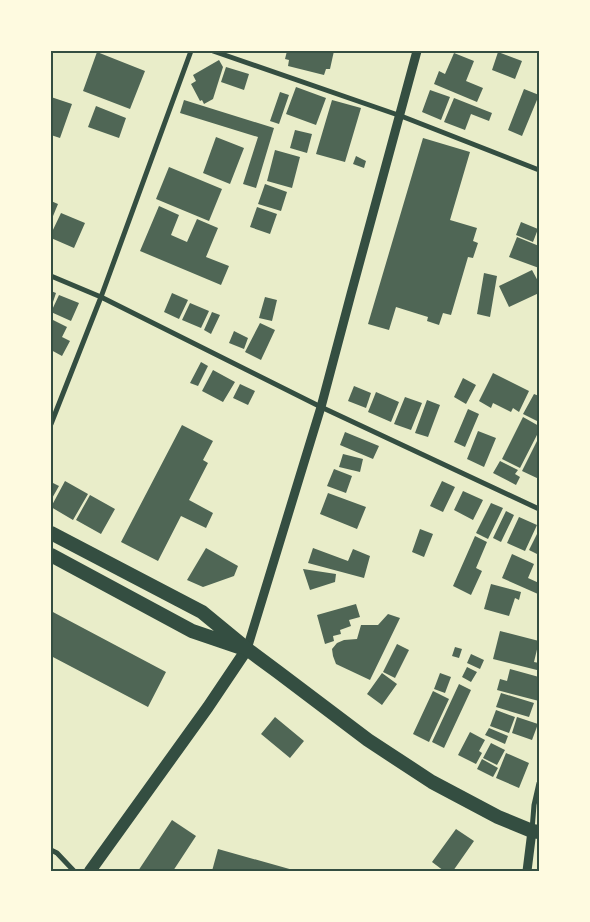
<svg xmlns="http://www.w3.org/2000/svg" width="590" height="922" viewBox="0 0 590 922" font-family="'PT Sans Narrow',sans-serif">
<rect width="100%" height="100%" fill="#e9edc9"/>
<path fill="#4f6655" d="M287,51H334L330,69H326L324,75L288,66L289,60L285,59Z
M97,52L145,71L130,109L83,91Z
M498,52L522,61L515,79L492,70Z
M454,53L474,61L466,81L483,88L477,102L434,84L439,71L445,74Z
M219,60L223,67L213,99L204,104L202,100L200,101L191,84L196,81L193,75Z
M226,67L249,74L244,90L221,82Z
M296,87L326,98L316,125L286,114Z
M524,89L539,95L522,136L508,130Z
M430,90L450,97L441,120L422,112Z
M280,92L289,95L279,124L270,121Z
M51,97L72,104L60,138L51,135Z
M454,98L492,113L489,121L471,114L465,130L444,122Z
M184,100L274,128L256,188L243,184L258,137L180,113Z
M332,100L361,108L345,162L316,154Z
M96,106L126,118L119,138L88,127Z
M295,130L312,134L307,153L290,148Z
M216,137L244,148L230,184L203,173Z
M423,138L470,152L450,220L477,228L473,241L478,243L473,258L468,257L451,315L443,313L439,325L427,321L428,317L396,307L389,330L368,324Z
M275,150L300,157L292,188L267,181Z
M356,156L366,161L364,168L353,164Z
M169,167L222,189L209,221L156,199Z
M265,184L287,192L281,211L258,204Z
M51,201L58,204L51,221Z
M159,206L179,215L171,235L187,242L197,219L218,228L206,257L229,266L221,285L140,251Z
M257,207L277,214L270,234L250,227Z
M61,213L85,223L74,248L51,238V234Z
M521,222L538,229L533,242L516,235Z
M517,237L539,246V268L509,257Z
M532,270L539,283V293L509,307L499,286Z
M484,273L497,276L490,317L477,314Z
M51,291L56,293L52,305H51Z
M172,293L188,300L179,319L164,312Z
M59,295L79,303L71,321L51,312Z
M265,297L277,300L272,321L259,318Z
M190,303L209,311L201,328L182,320Z
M212,312L220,315L211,334L204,330Z
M51,319L67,327L62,337L70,341L62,356L51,350Z
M260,323L275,330L261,360L245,352Z
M234,331L248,338L244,349L229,343Z
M201,362L208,366L198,386L190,383Z
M213,370L235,382L223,402L202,391Z
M493,373L529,391L519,412L513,408L511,412L493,403L491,408L479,401Z
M463,378L476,385L466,404L454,397Z
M240,384L255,391L248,405L233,398Z
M354,386L371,393L366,408L348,401Z
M376,392L399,402L391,422L368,412Z
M534,394L539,396V422L523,414Z
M405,397L422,403L411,430L394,424Z
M427,400L440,405L428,437L415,433Z
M468,409L479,414L465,447L454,442Z
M523,417L539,426V431L520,468L502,459Z
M182,425L213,441L203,460L208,463L189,500L213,513L206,528L181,516L158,561L121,542Z
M478,431L496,438L484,467L467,459Z
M345,432L379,446L373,459L340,445Z
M539,437V479L522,471Z
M343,454L363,459L360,472L339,467Z
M500,461L518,470L515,474L520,477L516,485L493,473Z
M334,469L352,476L346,493L327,486Z
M65,481L88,494L73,520L51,507Z
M442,481L455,487L443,512L430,506Z
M51,482L59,486L51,500Z
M463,491L483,500L473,520L454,510Z
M328,493L366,507L357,529L320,514Z
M90,495L115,509L101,534L76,520Z
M491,503L503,508L488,539L476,533Z
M506,511L514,515L501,542L493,538Z
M519,517L537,525L525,551L507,543Z
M420,529L433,534L424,557L412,552Z
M539,530V555L529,550Z
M475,536L487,542L476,568L482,571L471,595L453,586Z
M206,548L238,566L234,576L203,587L187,580Z
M313,548L348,561L353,549L370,556L364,578L308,563Z
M512,554L534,564L528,578L539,583L538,594L502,578Z
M303,569L336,574L335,582L310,590Z
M491,584L521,592L519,600L515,598L509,616L484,609Z
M356,604L360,617L349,620L351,626L340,630L341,634L333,636L334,641L325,644L317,615Z
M51,611L166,672L148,707L51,656Z
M388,614L400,618L370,680L336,664L333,656L332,649L337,643L344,640L357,639L361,625H378Z
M500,631L539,641L534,662L539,663L537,670L493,659Z
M397,644L409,650L395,678L383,672Z
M455,647L462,649L459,658L452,656Z
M471,654L484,660L480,669L467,663Z
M467,667L477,672L471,682L462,677Z
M510,669L539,677V701L497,690L500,679L507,681Z
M382,673L397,684L382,705L367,694Z
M440,673L451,677L445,693L434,689Z
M459,684L471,690L444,748L432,742Z
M433,691L449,699L429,742L413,734Z
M501,693L534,703L529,717L496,707Z
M496,710L515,717L509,733L490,726Z
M275,717L304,741L290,758L261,734Z
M517,717L538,724L532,740L512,733Z
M489,728L508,736L505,744L485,735Z
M470,732L485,740L479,751L482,753L476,764L458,755Z
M491,743L505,750L497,765L483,758Z
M506,753L529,763L519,788L496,778Z
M482,759L498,768L493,777L477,769Z
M172,820L196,836L173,871H138Z
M456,829L474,841L453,871H444L432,862Z
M218,849L293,870V871H212Z"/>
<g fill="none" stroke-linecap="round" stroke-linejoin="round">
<path stroke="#344e41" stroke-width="5" d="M213,51L401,116L539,170
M51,276L101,297L321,407L539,509
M51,424L101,297L191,51
M532,830L534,805L539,783
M51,850L57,853L74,871"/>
<path stroke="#344e41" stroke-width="9" d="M247,649L321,407L351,294L417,51
M527,871L532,831"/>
<path stroke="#344e41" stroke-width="12" d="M90,871L208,707L247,649"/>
<path stroke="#344e41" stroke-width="14" d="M51,533L202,612L247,649L278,672L368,740L432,782L498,817L532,831L539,832
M51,555L192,631L239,647"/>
</g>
<rect width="590" height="922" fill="none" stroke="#fefae0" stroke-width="105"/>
<rect x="52" y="52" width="486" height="818" fill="none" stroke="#344e41" stroke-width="2"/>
</svg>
